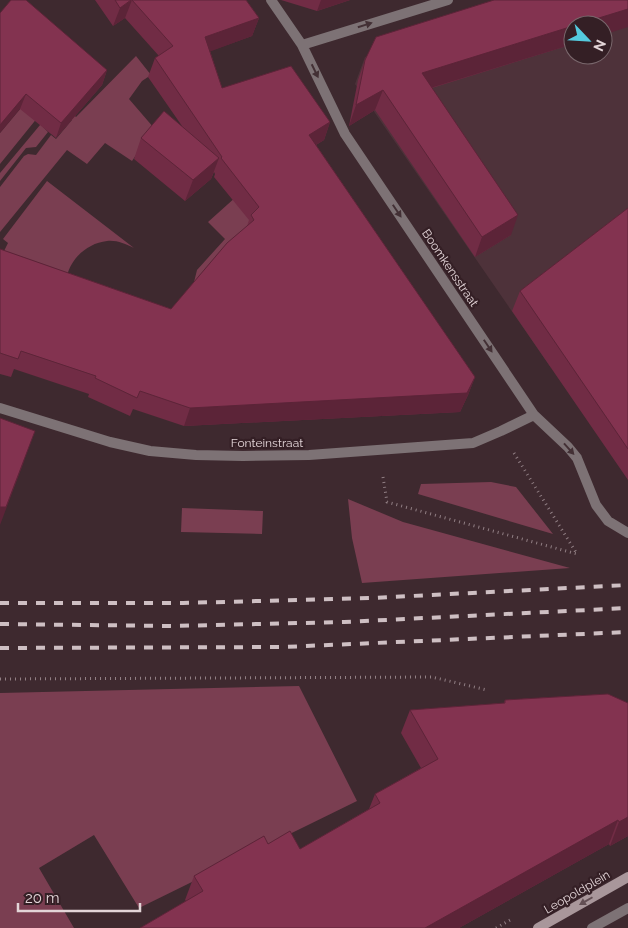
<svg xmlns="http://www.w3.org/2000/svg" width="628" height="928" viewBox="0 0 628 928" font-family="Raleway,sans-serif">
<rect width="100%" height="100%" fill="#3e292f"/>
<path fill="#4e323a" fill-rule="evenodd" d="M548,0H628V309L551,368L355,84L365,57ZM573,25H603V55H573Z"/>
<path fill="#7a3e51" d="M136,56L151,75L142,81L129,99L154,128L132,161L105,143L87,164L67,150L0,232V187L24,156L28,154L36,155L51,135L56,139L72,120L43,127L48,132L36,147L26,148L0,181V173L60,101L76,117Z
M41,84L55,96L0,164V133Z
M47,181L134,248C125,244 117,240 107,241C88,243 71,258 67,276L3,253L8,243L3,239Z
M237,196L253,225L194,282L197,270L225,239L208,222Z
M491,482L516,487L553,534L418,494L421,484Z
M348,499L403,522L570,568L362,583L352,538Z
M182,508L263,511L262,534L181,532Z
M299,686L357,801L139,908L94,835L39,868L74,928H0V693Z"/>
<g fill="none" stroke-linecap="round" stroke-linejoin="round">
<path stroke="#917f84" stroke-width="3" stroke-dasharray="1 4" stroke-linecap="butt" d="M514,453L577,554
M383,477L387,502L577,554
M0,679L432,677L487,690
M496,928L512,919"/>
<path stroke="#7d7275" stroke-width="10" d="M592,928L628,908"/>
<path stroke="#7d7275" stroke-width="10" d="M271,0L302,45L345,134L534,415L568,447L577,458L596,505L608,521L628,533
M302,45L448,0
M0,408L110,442L150,451L196,455L243,456L309,455L473,443L501,431L534,415"/>
<path stroke="#a9979b" stroke-width="10" d="M538,928L628,877"/>
<path stroke="#cebfc3" stroke-width="4" stroke-dasharray="9 9" stroke-linecap="butt" d="M0,603H183L372,598L628,585
M0,624L172,626L344,622L628,608
M0,648L283,647L628,632"/>
</g>
<path fill="#712c45" d="M95,0H246L259,18L252,36L210,51L222,88L330,122L324,140L316,145L475,377L468,395L460,412L184,426L133,409L130,416L88,397L89,394L14,369L11,377L0,374V249L171,309L247,226L249,220L214,177L215,174L214,172L211,179L185,201L134,159L141,138L182,126L148,77L155,58L159,56L125,18L113,26Z
M281,0H350L317,11Z
M0,13L107,70L102,85L56,138L20,109Z
M573,25V44L432,88L511,235L475,257L375,110L349,126L358,80L365,60Z
M628,208V480L512,311L520,291Z
M608,694L628,836L610,846L609,844L459,928H140L186,901L185,900L194,876L268,844L300,849L369,809L375,794L421,768L401,733L410,710L504,703L505,700Z"/>
<path fill="#5c2438" d="M132,0L125,18L113,26L120,8Z
M321,0H350L317,11Z
M628,9V27L603,35V25H576Z
M259,18L252,36L198,56L205,37Z
M573,26V44L414,93L422,73Z
M107,70L102,85L56,138L61,123Z
M383,90L375,110L349,126L356,105Z
M26,94L20,109L0,133V125Z
M330,122L324,140L302,153L309,135Z
M219,158L211,179L185,201L193,180Z
M518,215L511,235L475,257L482,237Z
M475,377L468,395L460,412L184,426L190,408Z
M25,459L0,525V507Z
M628,817V836L610,846L619,822Z
M618,820L609,844L459,928H425Z"/>
<path fill="#833350" stroke="#5c2438" d="M11,0H26L107,70L61,123L26,94L0,125V13Z
M115,0H131L120,8Z
M132,0H246L259,18L205,37L222,88L291,66L330,122L309,135L475,377L467,393L190,408L140,391L137,398L95,378L96,376L21,351L18,359L0,353V249L171,309L227,243L254,220L251,215L259,207L221,158L222,157L155,58L173,46Z
M494,0H628V9L576,25H573V26L422,73L518,215L482,237L383,90L356,105L365,60L376,37Z
M164,111L219,158L193,180L141,138Z
M628,208V449L520,291Z
M0,418L35,431L6,507H0Z
M608,694L628,703V817L619,822L618,820L425,928H140L203,891L194,876L264,836L268,844L290,831L300,849L380,803L375,794L438,759L410,710L505,703V700Z"/>
<defs><path id="oneway-solid" d="M-6-.8H1V-3.2L6.5 0L1 3.2V.8H-6Z" transform="scale(1.25)"/></defs>
<g fill="#433035">
<use href="#oneway-solid" transform="translate(365 25) rotate(-17)"/>
<use href="#oneway-solid" transform="translate(315 71) rotate(64)"/>
<use href="#oneway-solid" transform="translate(397 211) rotate(56)"/>
<use href="#oneway-solid" transform="translate(488 346) rotate(56)"/>
<use href="#oneway-solid" transform="translate(569 449) rotate(48)"/>
</g>
<use fill="#634f54" href="#oneway-solid" transform="translate(586 901) rotate(150)"/>
<g text-anchor="middle" stroke-width="4.5" stroke-linejoin="round" paint-order="stroke">
<g font-size="12" fill="#e3d5d8" stroke="#341f25">
<text transform="translate(450 268) rotate(56)" y="4">Boomkensstraat</text>
<text x="267" y="447">Fonteinstraat</text>
<text transform="translate(577 892) rotate(-30)" y="4">Leopoldplein</text>
</g>
</g>
<g transform="translate(588 40) rotate(115)"><circle r="24" fill="#341f25" stroke="#7a686d"/>
<path d="M0-4L9 19L0 12L-9 19Z" fill="#54cade"/>
<text y="-8" font-size="14" font-weight="bold" text-anchor="middle" fill="#e3d5d8">N</text>
</g>
<path d="M18 903v8h122v-8" fill="none" stroke="#e3d5d8" stroke-width="2.5"/>
<text x="25" y="903" font-size="15" fill="#e3d5d8" stroke="#341f25" stroke-width="4" paint-order="stroke">20 m</text>
</svg>
